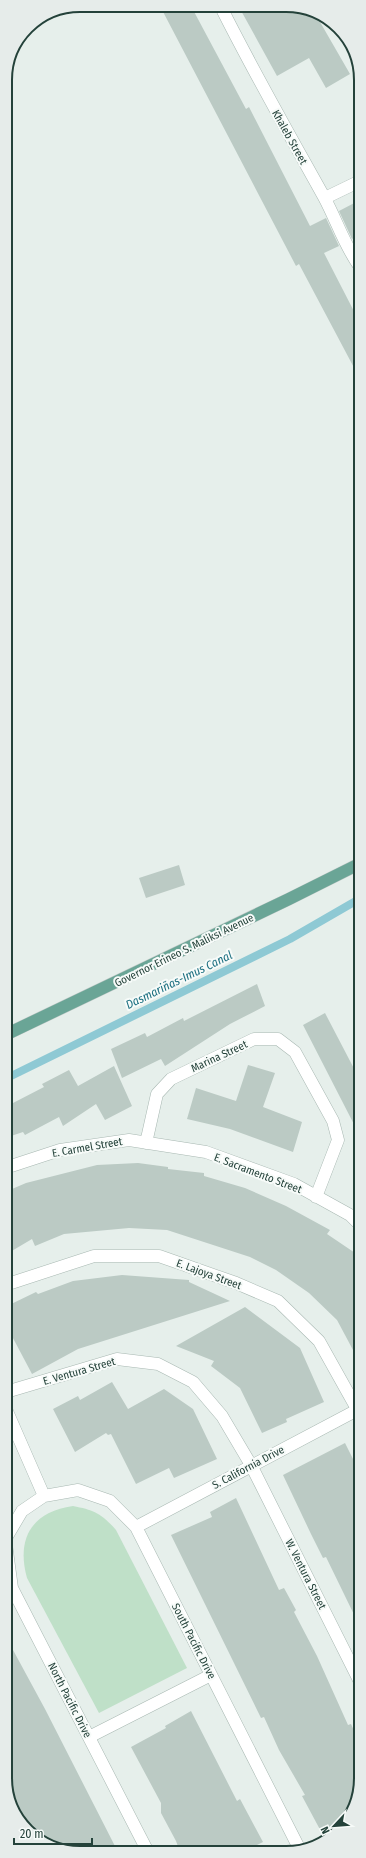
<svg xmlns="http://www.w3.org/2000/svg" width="366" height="1858" viewBox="0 0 366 1858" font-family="'Fira Sans Condensed',sans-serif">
<rect width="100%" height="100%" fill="#e6efeb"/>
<path fill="#bfe0c8" d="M73,1506C94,1510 102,1514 116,1530L187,1668L99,1713L27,1578C16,1538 32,1512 73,1506Z"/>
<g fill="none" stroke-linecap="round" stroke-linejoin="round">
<path stroke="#8ec9d4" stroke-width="8" d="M5,1079L290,939L361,898"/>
</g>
<path fill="#bbcac4" d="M160,6H191L246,109L249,107L310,226L326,218L339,246L324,253L360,323V379L299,264L296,266Z
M239,7L305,8L316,15L350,74L326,88L309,58L277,76Z
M360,200V234L352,239L339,211Z
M179,865L185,885L146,898L139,878Z
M257,984L265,1006L230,1024L165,1066L161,1059L122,1078L111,1049L145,1033L147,1037L183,1018L184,1021Z
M325,1013L361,1082V1138L303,1025Z
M248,1065L275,1073L263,1107L302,1122L293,1152L230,1129L187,1119L196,1088L236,1101Z
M114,1066L132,1106L105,1120L96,1104L63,1126L59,1117L25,1135L23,1132L5,1138V1103H13L44,1087L42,1084L69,1070L78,1086Z
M138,1163L168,1167V1169L204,1173V1176L245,1188L286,1206L330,1230L327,1234L361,1257V1365L337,1320L309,1293L276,1270L250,1257L167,1230L129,1228L64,1234L35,1246L32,1239L5,1255V1192L26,1183L97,1165Z
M122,1275L189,1280V1282L230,1301L78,1349L32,1374L5,1323V1307L36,1292L38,1294L73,1281Z
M245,1307L300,1348L324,1402L286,1419L287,1422L262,1433L240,1388L211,1366L214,1361L176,1346Z
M112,1382L128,1409L164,1389L193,1409L217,1459L174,1478L169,1468L136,1484L111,1434L108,1435L106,1433L75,1452L53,1409L78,1396L80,1400Z
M345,1443L361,1475V1539L354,1543L361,1556V1629L326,1557L323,1558L311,1534L283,1475Z
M236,1498L279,1590L284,1588L296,1610L294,1612L317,1656L348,1725L351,1724L361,1746V1782L342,1827L324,1837L302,1796L305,1795L279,1750L264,1717L261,1718L171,1535L212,1517L210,1512Z
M6,1637L45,1709L118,1852H65L29,1831L10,1793L6,1781Z
M191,1711L237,1801L240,1799L263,1842L255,1846L258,1852H180L176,1841L161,1813V1803L131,1747L166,1728L165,1726Z"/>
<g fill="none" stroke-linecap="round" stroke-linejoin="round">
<defs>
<path id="minor" d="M221,7C253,71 289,134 324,197C337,221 344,245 360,267
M325,198L360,181
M146,1143L157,1094L171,1079L254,1039H278L295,1052L333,1121L338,1140L316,1197
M5,1168L60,1150L129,1140L206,1152L294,1184L350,1215L361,1226
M5,1285L94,1256H159L236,1283L278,1301L319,1341L361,1416
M6,1392L117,1359L158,1364L193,1382L222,1416L251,1465L361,1684
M6,1409L44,1496
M136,1527L361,1408
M6,1538L22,1511L44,1496L78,1490L110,1501L136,1527L300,1850
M6,1544L12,1588L148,1852
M89,1737L211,1675"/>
<path id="major" d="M5,1035L289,899L361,863"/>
</defs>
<use href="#minor" stroke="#a8b8b2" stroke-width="13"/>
<use href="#major" stroke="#c2cac8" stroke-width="13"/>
<use href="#minor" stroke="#fff" stroke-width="12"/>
<use href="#major" stroke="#6aa596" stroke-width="12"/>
</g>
<g text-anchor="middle" stroke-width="4" stroke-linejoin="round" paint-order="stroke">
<g font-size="11" fill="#24423a" stroke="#f7fbf9">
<text transform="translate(290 137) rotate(61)" y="4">Khaleb Street</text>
<text transform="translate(184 950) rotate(-26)" y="4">Governor Erineo S. Maliksi Avenue</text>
<text transform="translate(219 1056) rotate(-25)" y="4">Marina Street</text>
<text transform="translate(87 1147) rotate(-10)" y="4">E. Carmel Street</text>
<text transform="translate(258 1173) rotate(21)" y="4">E. Sacramento Street</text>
<text transform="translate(209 1274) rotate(20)" y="4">E. Lajoya Street</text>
<text transform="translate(79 1371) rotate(-16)" y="4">E. Ventura Street</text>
<text transform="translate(248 1467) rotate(-28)" y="4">S. California Drive</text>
<text transform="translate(306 1574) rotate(63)" y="4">W. Ventura Street</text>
<text transform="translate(194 1641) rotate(63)" y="4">South Pacific Drive</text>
<text transform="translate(70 1700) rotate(63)" y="4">North Pacific Drive</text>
</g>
<g font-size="12" font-style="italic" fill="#1c6f80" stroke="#f7fbf9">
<text transform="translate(179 980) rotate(-26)" y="4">Dasmariñas-Imus Canal</text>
</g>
</g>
<path d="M0 0H366V1858H0ZM80 12H286A68 68 0 0 1 354 80V1778A68 68 0 0 1 286 1846H80A68 68 0 0 1 12 1778V80A68 68 0 0 1 80 12Z" fill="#e6ecea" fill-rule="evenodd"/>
<path fill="none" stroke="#24423a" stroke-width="2" d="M80 12H286A68 68 0 0 1 354 80V1778A68 68 0 0 1 286 1846H80A68 68 0 0 1 12 1778V80A68 68 0 0 1 80 12Z"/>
<g transform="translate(334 1826) rotate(244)" stroke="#f7fbf9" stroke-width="3" paint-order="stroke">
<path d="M0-3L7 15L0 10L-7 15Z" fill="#24423a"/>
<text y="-6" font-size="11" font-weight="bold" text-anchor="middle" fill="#24423a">N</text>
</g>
<path d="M14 1838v6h78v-6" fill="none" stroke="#24423a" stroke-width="2"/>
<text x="20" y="1838" font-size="12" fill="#24423a" stroke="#f7fbf9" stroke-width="3" paint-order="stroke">20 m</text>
</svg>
